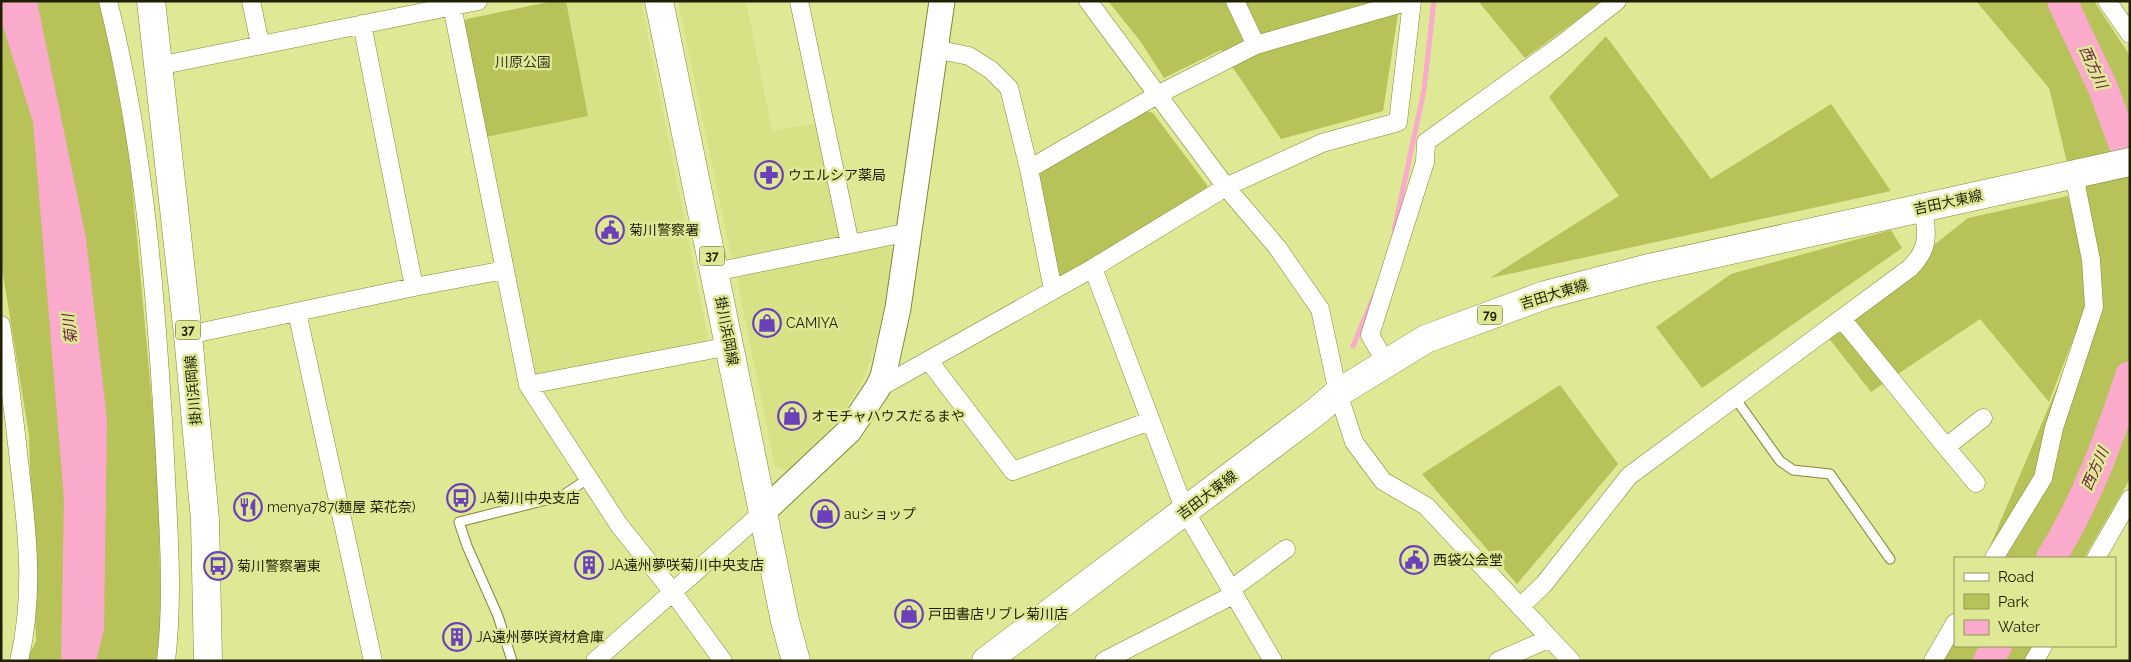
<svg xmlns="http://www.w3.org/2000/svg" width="2131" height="662" viewBox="0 0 2131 662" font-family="Raleway,'Noto Sans JP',sans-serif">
<rect width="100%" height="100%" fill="#dee895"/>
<path fill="#d7e286" d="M566,1H641L708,338L703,344L538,377L533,371L486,137L588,116Z
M678,1H746L772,131L818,123L842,234L836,241L738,261L731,256Z
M885,244L893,250L884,310L874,349L861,384L842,414L819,443L789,471L775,467L737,280L742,272Z"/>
<path fill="#b7c259" d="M1,1H101L129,151L158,468L161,624L156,661H26L36,641L29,435L1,262Z
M553,1H566L588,116L486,137L461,25L467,19Z
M1108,1H1400L1383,111L1281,139L1221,50L1164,78L1141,42Z
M1478,1H1603L1525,58Z
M1976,1H2094L2130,56V479L2084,558H1985L2098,290L2049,88Z
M1606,36L1711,179L1831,104L1891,191L1490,278L1619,196L1549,97Z
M1146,111L1153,113L1207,185V194L1062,277L1055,274L1036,179L1039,172Z
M2068,196L2092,290L2049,402L1980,319L1871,392L1824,332L1968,218Z
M1891,230L1902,248L1702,388L1656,327L1731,274Z
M1560,385L1618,464L1517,584L1422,474Z
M1955,631V646H2033L2024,661H1938Z"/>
<path fill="#faaaca" d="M1,1H37L86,238L107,419L104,630L96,661H61L64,499L33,122L1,20Z"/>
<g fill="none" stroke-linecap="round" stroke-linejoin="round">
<path stroke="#faaaca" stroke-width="5" d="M1394,231L1424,90L1434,1
M1353,346L1375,294"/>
<path stroke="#faaaca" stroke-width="30" d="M2062,1L2103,88L2130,162
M2051,558C2086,502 2109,439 2130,376
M1988,661L1997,646"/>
<defs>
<path id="lane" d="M1735,398L1780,461L1793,470L1830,474L1890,559
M512,661L498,616L467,546L459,522L562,496L589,478"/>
<path id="street" d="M108,1C145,147 157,307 165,457C168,525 174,594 166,661
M251,1L260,44
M451,1L528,385L619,525L672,591L723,661
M799,1L850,244
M1088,1L1226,187L1277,247L1320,309L1338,393L1354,442L1383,481L1426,506L1571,661
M1235,1L1256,45
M2107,1L2130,34
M362,24L414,287
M935,49L969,56L991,70L1009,88L1029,169L1053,290
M158,66L478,1
M1029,169L1157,95L1256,45L1409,1
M1093,268L1185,511L1273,661
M715,272L909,232
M297,312L373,661
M1842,319L1946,447L1983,418
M1,325C8,370 14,415 19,461C27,529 35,593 19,661
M188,335L414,287L505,270
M929,361L1013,471L1150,421
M1386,363L1370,335L1425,162L1426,142L1561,45L1617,1
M528,385L730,346
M877,389L1093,268L1226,187L1322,143L1398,122L1412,1
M1946,447L1976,483
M1994,558L2043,478L2054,428L2094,307L2091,260L2074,175
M2096,558L2130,499
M1230,590L1286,549
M1520,607L1544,584L1629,476L1910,268C1931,246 1926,235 1924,207
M595,661L764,511
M1104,661L1233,595
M1498,661L1548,639
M1933,661L1955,623
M2034,661L2043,646"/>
<path id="secondary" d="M764,511L849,431L877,389L883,377L898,308L942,1"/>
<path id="primary" d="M151,1L188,335L205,520L208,661
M659,1L785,621L796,661
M986,661L1317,411L1338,393L1426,339L1545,295L1645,269L2130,162"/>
</defs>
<use href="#lane" stroke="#818937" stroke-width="11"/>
<use href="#street" stroke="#818937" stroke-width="19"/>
<use href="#secondary" stroke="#818937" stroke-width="27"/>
<use href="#primary" stroke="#818937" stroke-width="29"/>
<use href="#lane" stroke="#fff" stroke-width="9"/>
<use href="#street" stroke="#fff" stroke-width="18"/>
<use href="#secondary" stroke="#fff" stroke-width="25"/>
<use href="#primary" stroke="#fff" stroke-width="28"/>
</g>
<defs>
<symbol id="pharmacy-ring" viewBox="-11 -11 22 22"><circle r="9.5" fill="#dee895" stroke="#6a41b9" stroke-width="1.5"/><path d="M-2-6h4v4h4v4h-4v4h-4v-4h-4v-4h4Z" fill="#6a41b9"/></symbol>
<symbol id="civic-ring" viewBox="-11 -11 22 22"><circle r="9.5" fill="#dee895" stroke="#6a41b9" stroke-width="1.5"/><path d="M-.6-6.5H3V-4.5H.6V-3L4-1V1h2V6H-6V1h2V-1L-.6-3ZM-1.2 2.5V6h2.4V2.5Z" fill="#6a41b9"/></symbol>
<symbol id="shop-ring" viewBox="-11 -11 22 22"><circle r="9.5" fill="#dee895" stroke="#6a41b9" stroke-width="1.5"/><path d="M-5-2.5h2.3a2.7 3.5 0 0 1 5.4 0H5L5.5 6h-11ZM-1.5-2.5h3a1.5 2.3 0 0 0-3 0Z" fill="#6a41b9"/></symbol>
<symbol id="bus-ring" viewBox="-11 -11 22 22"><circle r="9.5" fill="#dee895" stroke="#6a41b9" stroke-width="1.5"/><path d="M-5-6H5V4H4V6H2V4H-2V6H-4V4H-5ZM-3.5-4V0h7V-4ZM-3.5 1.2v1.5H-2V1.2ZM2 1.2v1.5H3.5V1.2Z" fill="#6a41b9"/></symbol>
<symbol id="restaurant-ring" viewBox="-11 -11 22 22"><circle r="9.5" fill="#dee895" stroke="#6a41b9" stroke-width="1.5"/><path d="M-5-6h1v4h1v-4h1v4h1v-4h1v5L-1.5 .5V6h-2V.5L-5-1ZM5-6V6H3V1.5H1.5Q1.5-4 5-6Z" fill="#6a41b9"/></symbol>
<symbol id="building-ring" viewBox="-11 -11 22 22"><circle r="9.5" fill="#dee895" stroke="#6a41b9" stroke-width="1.5"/><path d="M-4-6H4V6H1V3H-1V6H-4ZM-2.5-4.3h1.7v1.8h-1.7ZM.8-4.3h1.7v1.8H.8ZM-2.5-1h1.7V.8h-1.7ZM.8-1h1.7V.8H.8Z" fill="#6a41b9"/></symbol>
</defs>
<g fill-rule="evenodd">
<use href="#pharmacy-ring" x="753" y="159" width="32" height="32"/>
<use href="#civic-ring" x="594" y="214" width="32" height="32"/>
<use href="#shop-ring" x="751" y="307" width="32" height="32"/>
<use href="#shop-ring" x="776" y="400" width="32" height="32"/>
<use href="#bus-ring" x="445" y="482" width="32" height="32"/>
<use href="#restaurant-ring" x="232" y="491" width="32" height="32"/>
<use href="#shop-ring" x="809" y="498" width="32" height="32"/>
<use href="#civic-ring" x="1398" y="544" width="32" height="32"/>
<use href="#building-ring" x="573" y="549" width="32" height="32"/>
<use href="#bus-ring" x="202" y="550" width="32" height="32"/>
<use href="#shop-ring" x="893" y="598" width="32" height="32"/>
<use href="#building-ring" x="441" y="621" width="32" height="32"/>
</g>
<g text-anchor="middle" stroke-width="5" stroke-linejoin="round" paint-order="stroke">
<g fill="#dee895" stroke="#585c2d" stroke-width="1">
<rect x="699.5" y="246.5" width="25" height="19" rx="4"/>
<rect x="1477.5" y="305.5" width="25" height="19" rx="4"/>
<rect x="175.5" y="320.5" width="25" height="19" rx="4"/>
</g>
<g font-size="12" font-weight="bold" fill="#1e2000">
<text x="712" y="260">37</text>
<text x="1490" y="319">79</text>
<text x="188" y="334">37</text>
</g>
<g font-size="14" fill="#363920" stroke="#dee895">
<text x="523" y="67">川原公園</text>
</g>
<g font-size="14" fill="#1e2000" stroke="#dee895" text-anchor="start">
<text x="788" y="180">ウエルシア薬局</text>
<text x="629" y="235">菊川警察署</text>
<text x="786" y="328">CAMIYA</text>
<text x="811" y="421">オモチャハウスだるまや</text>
<text x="480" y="503">JA菊川中央支店</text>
<text x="267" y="512">menya787(麺屋 菜花奈)</text>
<text x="844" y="519">auショップ</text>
<text x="1433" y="565">西袋公会堂</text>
<text x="608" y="570">JA遠州夢咲菊川中央支店</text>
<text x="237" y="571">菊川警察署東</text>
<text x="928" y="619">戸田書店リブレ菊川店</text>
<text x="476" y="642">JA遠州夢咲資材倉庫</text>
</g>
<g font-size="14" fill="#1e2000" stroke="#dee895">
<text transform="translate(1948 202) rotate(-12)" y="5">吉田大東線</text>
<text transform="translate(1554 294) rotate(-17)" y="5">吉田大東線</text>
<text transform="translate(727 331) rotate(79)" y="5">掛川浜岡線</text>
<text transform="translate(193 390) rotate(-95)" y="5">掛川浜岡線</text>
<text transform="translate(1207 495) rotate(-37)" y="5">吉田大東線</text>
</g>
<g font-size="15" font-style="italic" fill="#6d1d44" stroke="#dee895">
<text transform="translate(2093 67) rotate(65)" y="5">西方川</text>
<text transform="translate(70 329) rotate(-97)" y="5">菊川</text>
<text transform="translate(2095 469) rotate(-66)" y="5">西方川</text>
</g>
</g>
<rect width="2131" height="662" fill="none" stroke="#1e2000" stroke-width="5"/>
<rect x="1954" y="557" width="162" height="90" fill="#dee895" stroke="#919859"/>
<rect x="1964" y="573" width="25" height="8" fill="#ffffff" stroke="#919859"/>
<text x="1998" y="582" font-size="15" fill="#1e2000">Road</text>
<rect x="1964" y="594" width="25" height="15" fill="#b7c259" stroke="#919859"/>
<text x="1998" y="607" font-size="15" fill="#1e2000">Park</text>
<rect x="1964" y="620" width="25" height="15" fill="#faaaca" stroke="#919859"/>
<text x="1998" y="632" font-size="15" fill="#1e2000">Water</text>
</svg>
